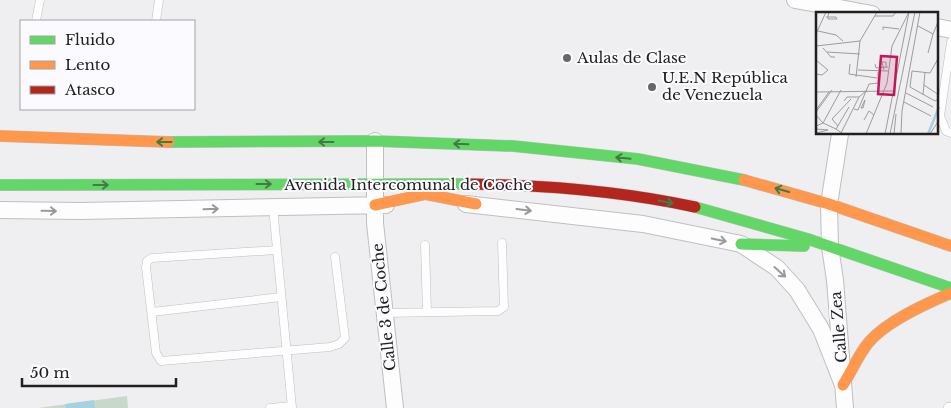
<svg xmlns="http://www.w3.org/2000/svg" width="951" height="408" viewBox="0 0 951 408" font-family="'Libre Baskerville',serif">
<rect width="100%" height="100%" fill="#efeff1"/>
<path fill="#c8d8cb" d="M127,396L128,408H38Z"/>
<path fill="#a8d1df" d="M94,400L95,408H66L65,404Z"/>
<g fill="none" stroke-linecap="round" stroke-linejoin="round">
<defs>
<path id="lane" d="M36,21L40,0
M156,21L159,0
M951,42L940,116L946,131L951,133
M273,207L292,408
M425,245L427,312
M277,250L152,258L147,261L146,267L156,353L161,361L330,347L339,344L345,338L335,257
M152,312L281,297
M385,313L498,311L504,307L502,243
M948,407H951
M270,408L292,406"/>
<path id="street" d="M795,0L872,14
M937,27L951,30
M840,134L829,204L830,247L835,280L845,408
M375,141V223L395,408
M466,204L643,224L741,244L777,268L797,290L821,329L843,385
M0,210L80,211L386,205"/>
<path id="fast" d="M169,142L375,141L513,146L638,159L744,180
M0,185L470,184
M695,207L808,239L951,288
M741,244L804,246"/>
<path id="slow" d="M0,136L169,142
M744,180L829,204L951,246
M420,193L476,204
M375,205L435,192
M843,385C852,371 858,355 869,342C887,321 925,304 951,293"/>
<path id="jam" d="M470,184C546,185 621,191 695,207"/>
</defs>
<use href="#lane" stroke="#bfbfc1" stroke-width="9"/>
<use href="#street" stroke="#bfbfc1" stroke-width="18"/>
<use href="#fast" stroke="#bfbfc1" stroke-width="12"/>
<use href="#slow" stroke="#bfbfc1" stroke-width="12"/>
<use href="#jam" stroke="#bfbfc1" stroke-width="12"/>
<use href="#lane" stroke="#fdfdfd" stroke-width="8"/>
<use href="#street" stroke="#fdfdfd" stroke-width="16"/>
<use href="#fast" stroke="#63d668" stroke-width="11"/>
<use href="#slow" stroke="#ff974d" stroke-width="11"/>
<use href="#jam" stroke="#b3261e" stroke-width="11"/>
</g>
<defs><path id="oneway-shaft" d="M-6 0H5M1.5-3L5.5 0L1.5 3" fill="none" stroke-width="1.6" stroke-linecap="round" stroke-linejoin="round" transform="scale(1.25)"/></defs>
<g stroke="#427b44">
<use href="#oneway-shaft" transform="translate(164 142) rotate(180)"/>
<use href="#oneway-shaft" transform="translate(326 142) rotate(180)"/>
<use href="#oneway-shaft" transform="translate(461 144) rotate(-178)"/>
<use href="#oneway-shaft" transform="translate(623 158) rotate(-174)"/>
<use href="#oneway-shaft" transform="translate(264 184)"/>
<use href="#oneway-shaft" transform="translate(101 185)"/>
<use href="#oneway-shaft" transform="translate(782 190) rotate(-164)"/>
<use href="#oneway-shaft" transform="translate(666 202) rotate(12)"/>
</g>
<g stroke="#9a9a9a">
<use href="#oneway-shaft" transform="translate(211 209) rotate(-2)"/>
<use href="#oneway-shaft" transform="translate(524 210) rotate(7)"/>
<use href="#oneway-shaft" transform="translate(49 211) rotate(1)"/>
<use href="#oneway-shaft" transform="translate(719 240) rotate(11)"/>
<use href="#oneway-shaft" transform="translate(780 272) rotate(42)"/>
</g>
<g fill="#68686a" stroke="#fbfbff" stroke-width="2">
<circle cx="567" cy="58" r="5"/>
<circle cx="652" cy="87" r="5"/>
</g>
<g text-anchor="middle" stroke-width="4" stroke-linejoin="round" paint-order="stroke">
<g font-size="15" fill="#202021" stroke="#fbfbff" text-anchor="start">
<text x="577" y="63">Aulas de Clase</text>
<text x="662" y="83">U.E.N República<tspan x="662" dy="17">de Venezuela</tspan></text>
</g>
<g font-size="15" fill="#202021" stroke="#fbfbff">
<text x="408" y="190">Avenida Intercomunal de Coche</text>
<text transform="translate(384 307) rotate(-96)" y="5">Calle 3 de Coche</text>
<text transform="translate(839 327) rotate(-95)" y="5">Calle Zea</text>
</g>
</g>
<g transform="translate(816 12)">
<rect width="122" height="122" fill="#efeff1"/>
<path fill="none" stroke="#a8d1df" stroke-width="2.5" d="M112,122L123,95"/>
<path fill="none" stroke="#9c9c9e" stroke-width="1" d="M59,4H77L80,0M10,5H20L21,7H12V4L13,0M102,14L117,22L122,10M67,18V15L83,17M2,19L20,23L27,29M0,22L10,0M0,34L44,29M7,36L15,45H19M11,40L44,42M112,41L117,22M123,45L114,61L96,59L94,75L119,89L123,87M0,48L12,58L6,63L0,62M34,52L33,62L61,66M59,52L60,56L72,55M42,58L72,59M68,58L66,50H70V55M40,65L44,29L61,0M108,73L123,83M0,80L78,79M90,81L117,95M107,83L109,60M49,88L47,96H45ZM28,89L31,85H43M88,90L115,104M38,97L42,98L53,72L62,71V60M0,98L13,80M0,100L16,78M0,103L7,111L0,114M48,108L53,99L58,103M22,114L16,107L35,87M0,117L12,118L0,121M20,117L7,111L25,78M25,121L43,85L51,78M27,122L20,117L33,95M50,122L71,71L76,34L93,0M69,122L93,0M74,122L99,0M78,122L80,102M85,122L86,99L104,0M114,122L123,108"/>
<path fill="#c2185b" fill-opacity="0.15" stroke="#c2185b" stroke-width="2.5" d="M65,44L81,45L78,83L62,82Z"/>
<rect width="122" height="122" fill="none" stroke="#202021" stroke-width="2.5"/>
</g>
<rect x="20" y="20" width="175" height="90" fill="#fbfbff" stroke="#a3a3a6"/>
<rect x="30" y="36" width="25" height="8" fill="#63d668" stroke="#a3a3a6"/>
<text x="65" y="45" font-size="15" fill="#202021">Fluido</text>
<rect x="30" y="61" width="25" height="8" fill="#ff974d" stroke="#a3a3a6"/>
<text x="65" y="70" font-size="15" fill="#202021">Lento</text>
<rect x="30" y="86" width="25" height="8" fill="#b3261e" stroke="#a3a3a6"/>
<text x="65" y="95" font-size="15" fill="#202021">Atasco</text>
<path d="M22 378v8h154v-8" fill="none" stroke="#202021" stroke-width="2.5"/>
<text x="30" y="378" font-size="15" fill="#202021" stroke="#fbfbff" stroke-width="4" paint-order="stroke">50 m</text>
</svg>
